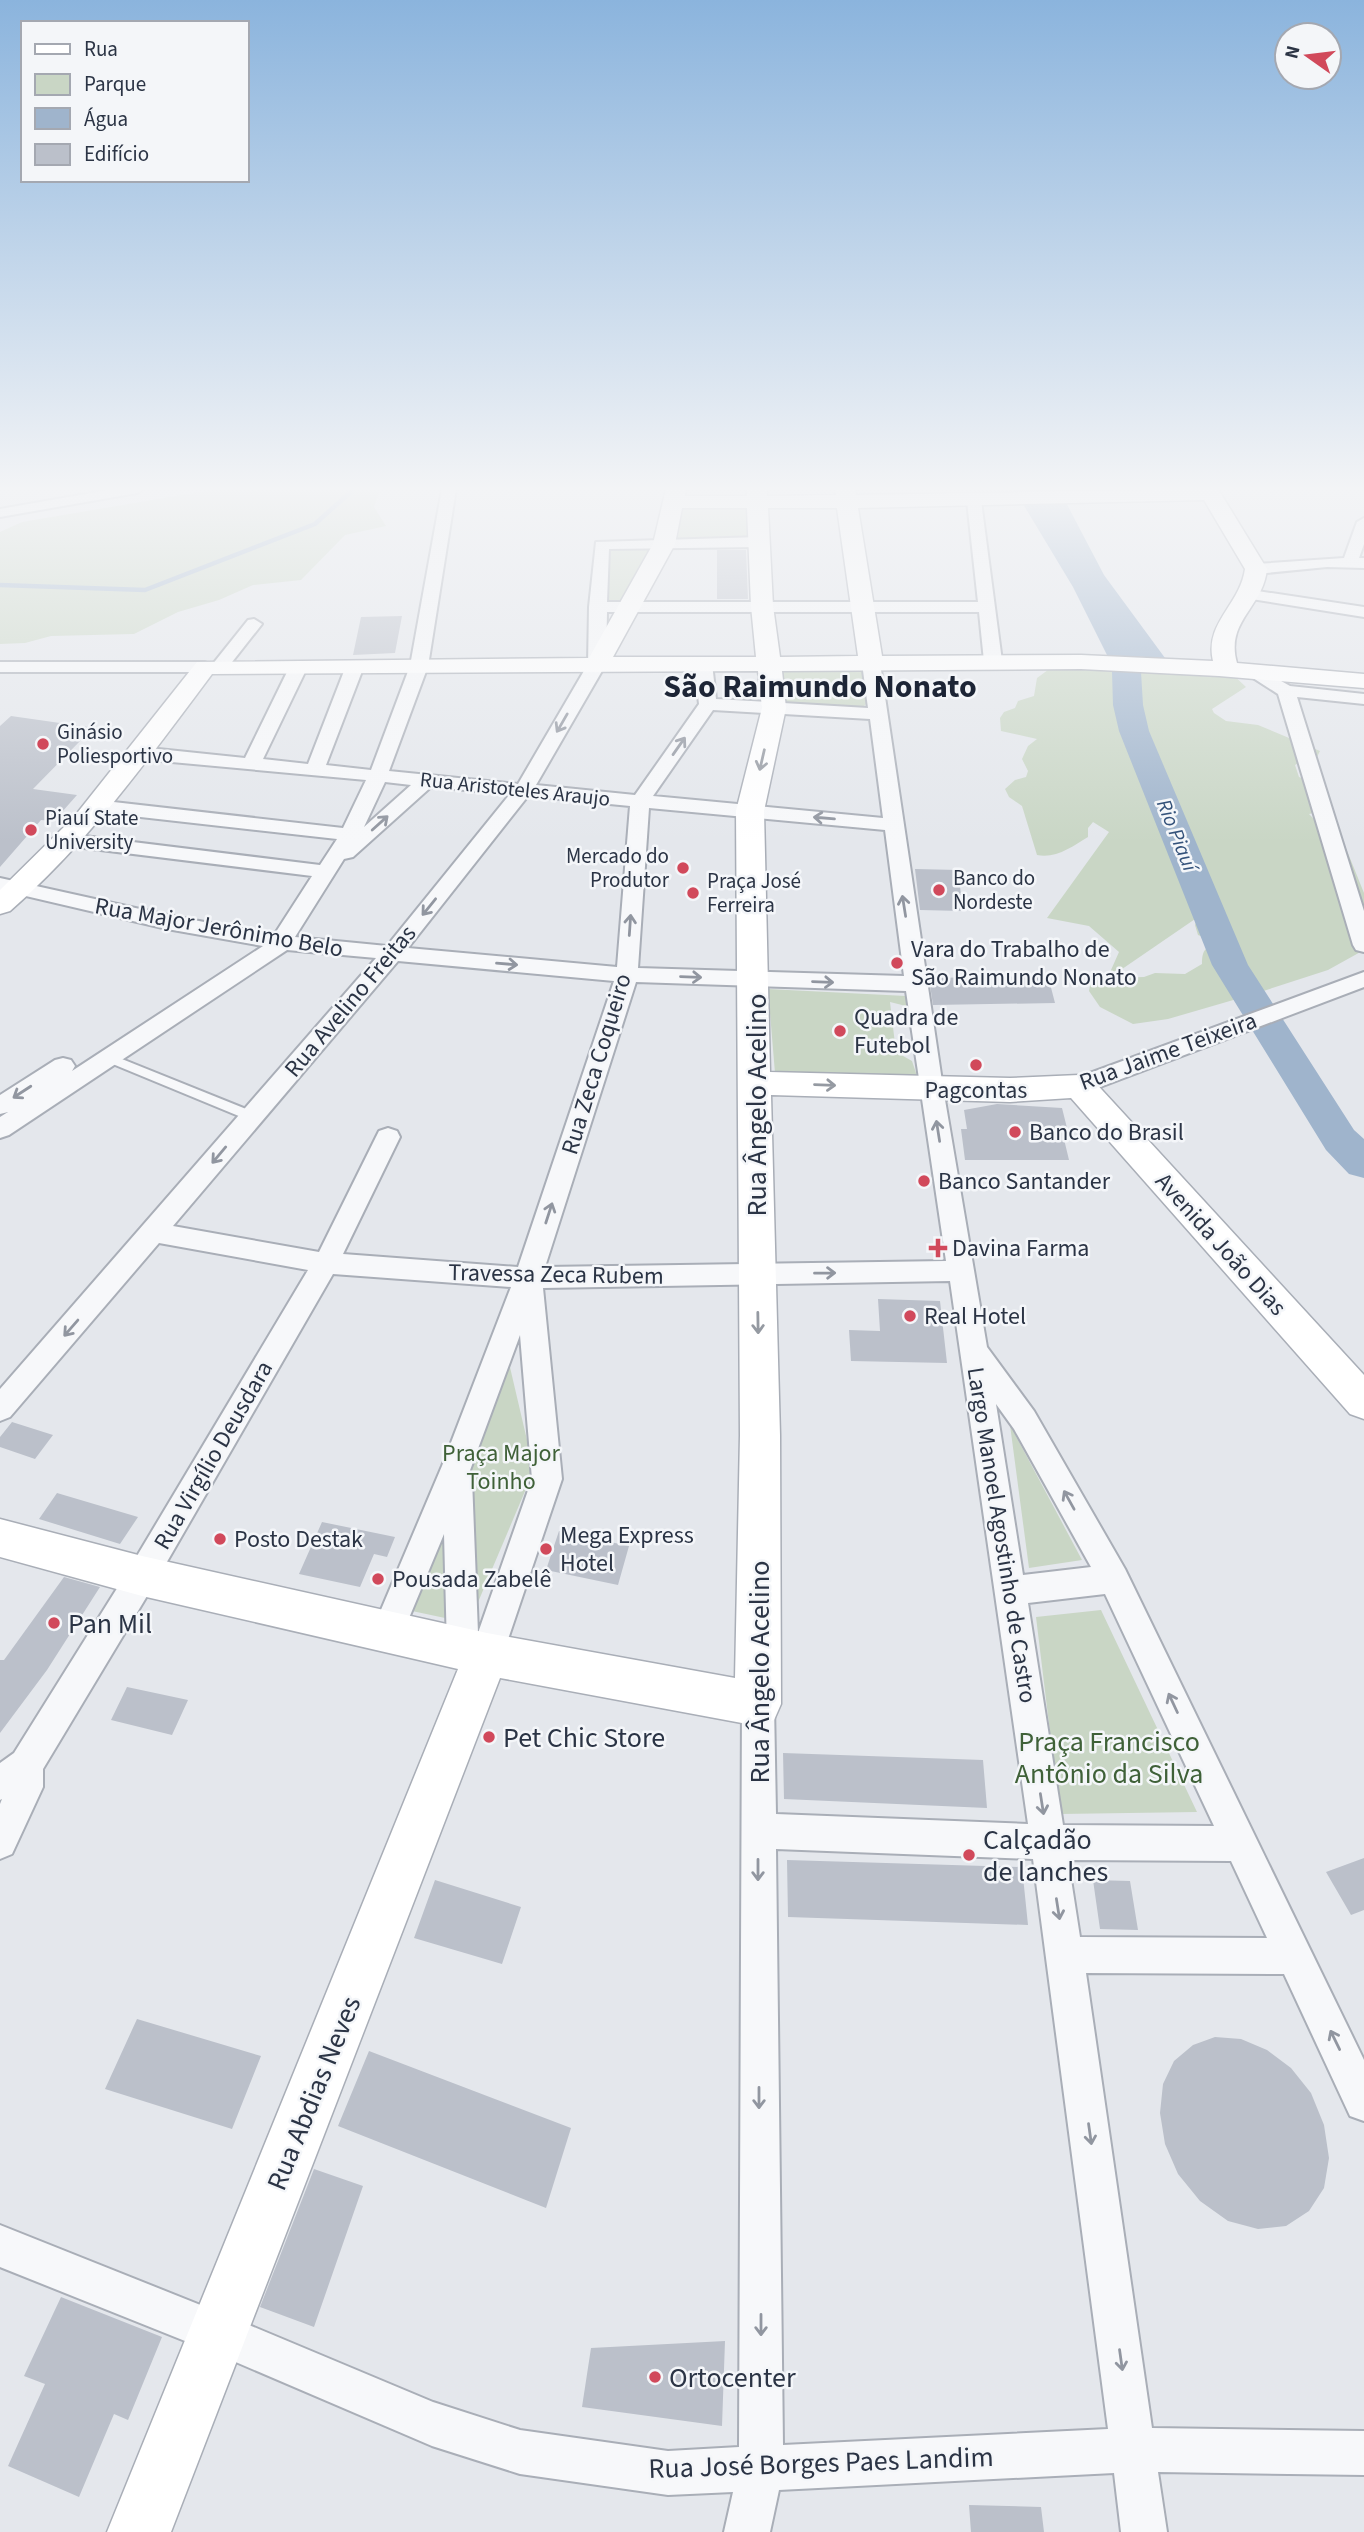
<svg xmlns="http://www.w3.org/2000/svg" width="1364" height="2532" viewBox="0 0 1364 2532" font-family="'Source Sans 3',sans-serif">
<rect width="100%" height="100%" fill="#e4e7ec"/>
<path fill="#c9d6c5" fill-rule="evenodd" d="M217,489H380L374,507L386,526L345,535L301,580L253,585L219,600L178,612L134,634L51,636L25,643L0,644V532L22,522Z
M681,506H750L751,538L674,540Z
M650,547L620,601H606L611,548Z
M1052,667L1229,671L1246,687L1212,709L1214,713L1226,721L1258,725L1320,751L1316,759L1302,761L1295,765L1299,777L1309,781L1329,810L1309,814L1319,824L1339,831L1364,893V950L1328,970L1254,994L1168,1019L1133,1024L1100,1007L1089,991L1091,981L1107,979L1119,952L1089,926L1047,918L1109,832L1093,822L1088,828V837C1073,846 1056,859 1037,855L1022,806L1009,797L1005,789L1015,780L1026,777L1028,771L1022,759L1028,746L1037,739L1001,731L1000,718L1004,712L1015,708L1018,701L1034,696L1037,678ZM1198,917L1195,925L1198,935L1219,943C1206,947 1202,949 1202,964L1185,974L1155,973L1144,977L1109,978Z
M858,669L863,671L866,704L861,709L785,704L779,670Z
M768,989L906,996V1006L890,1002L896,1052L912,1061L917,1076L775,1073Z
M509,1363L534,1470L473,1614L464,1475Z
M1010,1425L1082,1560L1029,1568Z
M448,1527L445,1618L412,1611Z
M1101,1610L1197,1812L1060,1814L1036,1617Z"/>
<path fill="#9fb4cc" d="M1014,489H1056L1062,495L1104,575L1165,658L1107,655L1073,587Z"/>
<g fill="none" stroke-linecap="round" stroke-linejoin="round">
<path stroke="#9fb4cc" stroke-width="4.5" d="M0,585L145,590L315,524L354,489"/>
<path fill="#9fb4cc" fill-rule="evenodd" d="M1109,608L1119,610L1139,639L1143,705L1149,731L1248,965L1354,1130L1364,1139V1178L1349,1174L1326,1150L1212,965L1119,731L1113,705L1111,639L1095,616L1099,610Z"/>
</g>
<path fill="#bbc0ca" d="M717,550H746L748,599H717Z
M402,616L395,653L353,655L361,617Z
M11,716L88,727L78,737L83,738L33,789L77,795L54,821L41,820L0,867V726Z
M915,869L958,870L963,911L920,910Z
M1048,976L1055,1003L933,1005L929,978Z
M997,1104L1062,1108L1069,1136L1063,1135L1069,1160H965L961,1129H967L964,1110Z
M878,1299L940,1301L947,1363L851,1361L849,1330L880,1331Z
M12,1422L53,1435L35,1459L0,1447V1437Z
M57,1493L138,1517L120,1544L39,1519Z
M322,1522L395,1537L387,1557L374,1554L360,1587L299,1574Z
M559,1531L629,1546L618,1585L546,1570Z
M64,1577L100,1587L47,1670L0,1733V1660H4Z
M127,1687L188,1700L172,1735L111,1720Z
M783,1753L983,1760L987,1808L784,1799Z
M1364,1858V1910L1351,1915L1326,1872Z
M787,1860L1022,1867L1028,1925L788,1917Z
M435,1880L521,1907L502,1964L414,1938Z
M1093,1880L1130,1881L1138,1930L1100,1929Z
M137,2019L261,2056L232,2129L105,2089Z
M1215,2037L1241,2039L1267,2050L1291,2068L1311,2093L1324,2125L1329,2158L1324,2188L1309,2211L1286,2226L1258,2229L1228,2221L1200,2201L1178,2174L1165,2144L1160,2113L1163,2084L1174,2061L1193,2045Z
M369,2051L571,2128L546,2208L338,2126Z
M314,2169L363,2186L314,2327L260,2307Z
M61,2297L162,2337L128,2420L114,2414L79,2497L8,2466L45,2384L24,2376Z
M725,2341L722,2426L582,2407L591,2348Z
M969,2505L1041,2507L1044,2532H971Z"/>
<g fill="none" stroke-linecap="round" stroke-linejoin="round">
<defs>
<path id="lane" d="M107,1053L256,1113L257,1116L256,1119H246L103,1060L101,1057L103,1054Z"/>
<path id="street" d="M114,489H144L137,493L0,517V509Z
M442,489H456L428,666L389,771L518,784L588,664L589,607L596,542L760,537L768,542L760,547L609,549L607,602H978L967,501L974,497L981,501L1002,661L999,665H987L984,661L979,612H607L606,664L536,785L635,795L699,704L694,663L697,659H709L712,663L716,699L868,708L862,663L871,658L880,663L943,1088L987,1347L1034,1411L1125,1569L1364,2060V2121L1350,2116L1284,1974L1086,1973L1152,2428L1364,2431V2475L1158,2472L1167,2532H1121L1114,2473L779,2490L770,2532H724L733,2492L668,2495L520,2474L432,2446L210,2351L0,2267V2225L218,2312L433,2402L520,2430L668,2451L739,2447L742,1704L746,1693L758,1688L770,1693L774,1704L776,1814L1028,1824L950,1281L543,1288L562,1479L503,1654L498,1665L487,1669L476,1665L473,1659L463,1663L452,1659L447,1648L444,1534L399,1642L388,1646L377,1642L372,1631L442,1466L511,1287L333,1274L153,1586L43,1769V1787L12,1854L0,1859V1804L2,1799L0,1800V1763L14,1753L131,1566L308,1270L159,1243L10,1417L0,1421V1389L376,958L287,950L9,1135L0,1138V1117L8,1112L0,1114V1095L55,1060L63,1058L71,1060L75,1066L72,1071L263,946L167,929L0,890V878L167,915L274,935L312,876L68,846L61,844L58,840L61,836L68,834L320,865L337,839L96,812L86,806L96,800L343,828L366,780L139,759L130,753L139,747L245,758L289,668L298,663L307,668L263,759L308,764L346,666L355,661L364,666L326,765L371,770L410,666ZM713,710L870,719L883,818L653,796ZM385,782L411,785L364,827ZM431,787L510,794L387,946L295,937L344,859L353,857ZM528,796L630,806L617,967L408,948ZM649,808L885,830L904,976L638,968ZM398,961L614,981L518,1267L343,1254L400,1137L397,1131L388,1128L379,1131L376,1137L319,1252L173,1226ZM636,982L906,991L946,1261L545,1267ZM520,1335L532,1479L478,1633L472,1479L469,1473ZM996,1404L1014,1429L1091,1567L1023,1575ZM1105,1594L1214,1826L1063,1825L1028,1603ZM776,1849L1033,1859L1108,2429L783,2445ZM1068,1860L1231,1861L1267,1938L1080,1937Z
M1364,518V544L1359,558H1364V568L1327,567L1256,574L1248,569L1256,564L1344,558L1357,522Z
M1251,590L1364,607V617L1245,598L1243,595Z
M254,619L262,624L225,671L219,672L212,669L205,672H0V662H205L212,665L248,620Z
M1256,667L1290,686L1364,694V704L1297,697L1364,911V952L1356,950L1353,945L1278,694L1250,676L1247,672L1250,668Z
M1364,972V987L1087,1092L1079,1094L1071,1092L1067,1086L1071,1080Z"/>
<path id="secondary" d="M666,489H686L685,496H747V489H767V496L836,495L835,489H855L856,495L1218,489L1267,569C1263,608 1225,621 1237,663L1364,674V688L1219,676L1081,669L782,671L786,708L764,811L770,1072L1010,1078L1079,1075L1091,1078L1364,1375V1419L1350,1414L1071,1098L1010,1102L771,1095L780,1435L781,1704L774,1720L758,1726L500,1678L171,2532H107L458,1669L142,1596L0,1557V1519L142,1556L487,1633L735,1678L740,1435L736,811L762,708L758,671L212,674C149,758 89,842 10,911L0,914V890L74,817L197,662L589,658L653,544ZM1204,500L1245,569C1240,605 1204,623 1213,661L1081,655L882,656L858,508ZM682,508H747L751,606L756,657H613L675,544ZM768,508H837L858,656L780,657L773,606Z"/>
</defs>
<use href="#lane" stroke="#a9aeb7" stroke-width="4"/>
<use href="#street" stroke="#a9aeb7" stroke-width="4"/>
<use href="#secondary" stroke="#a9aeb7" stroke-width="3"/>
<use href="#lane" fill="#f7f8fa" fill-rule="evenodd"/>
<use href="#street" fill="#f7f8fa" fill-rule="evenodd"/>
<use href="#secondary" fill="#fff" fill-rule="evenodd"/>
</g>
<defs><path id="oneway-shaft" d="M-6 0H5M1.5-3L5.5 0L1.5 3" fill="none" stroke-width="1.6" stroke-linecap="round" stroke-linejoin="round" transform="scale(1.75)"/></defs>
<g stroke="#9196a0">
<use href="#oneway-shaft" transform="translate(562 723) rotate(120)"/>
<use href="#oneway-shaft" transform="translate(679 746) rotate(-55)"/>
<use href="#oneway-shaft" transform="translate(824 818) rotate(-175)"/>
<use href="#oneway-shaft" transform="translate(380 823) rotate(-42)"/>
<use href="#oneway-shaft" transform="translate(904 906) rotate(-99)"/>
<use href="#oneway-shaft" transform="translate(429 907) rotate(129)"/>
<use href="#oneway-shaft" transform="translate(630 925) rotate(-86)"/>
<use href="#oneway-shaft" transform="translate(507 964) rotate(5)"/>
<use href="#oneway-shaft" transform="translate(691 977) rotate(2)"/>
<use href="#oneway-shaft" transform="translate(823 982) rotate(2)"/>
<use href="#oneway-shaft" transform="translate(22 1092) rotate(147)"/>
<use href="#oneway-shaft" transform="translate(938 1131) rotate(-99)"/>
<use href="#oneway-shaft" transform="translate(219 1155) rotate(130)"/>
<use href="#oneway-shaft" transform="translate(549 1213) rotate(-72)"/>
<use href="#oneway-shaft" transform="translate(825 1273) rotate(-1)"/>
<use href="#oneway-shaft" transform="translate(71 1328) rotate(131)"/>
<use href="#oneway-shaft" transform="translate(1069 1500) rotate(-119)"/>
<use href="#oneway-shaft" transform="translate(1173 1703) rotate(-115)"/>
<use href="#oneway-shaft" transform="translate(1042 1804) rotate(81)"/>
<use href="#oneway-shaft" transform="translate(758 1870) rotate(90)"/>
<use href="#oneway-shaft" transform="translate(1058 1909) rotate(81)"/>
<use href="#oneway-shaft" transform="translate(1335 2040) rotate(-116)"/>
<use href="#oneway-shaft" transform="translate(759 2098) rotate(90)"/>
<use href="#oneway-shaft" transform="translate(1090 2134) rotate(82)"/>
<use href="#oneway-shaft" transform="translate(761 2325) rotate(90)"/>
<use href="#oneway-shaft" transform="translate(1121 2360) rotate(82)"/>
</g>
<g stroke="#959aa2">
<use href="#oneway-shaft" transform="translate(762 760) rotate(103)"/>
<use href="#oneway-shaft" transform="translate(825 1085) rotate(2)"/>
<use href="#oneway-shaft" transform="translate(758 1323) rotate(89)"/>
</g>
<linearGradient id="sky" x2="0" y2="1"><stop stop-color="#8bb4dd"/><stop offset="0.58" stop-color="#f3f4f6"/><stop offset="1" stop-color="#f3f4f6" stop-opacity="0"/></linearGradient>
<rect width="1364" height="843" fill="url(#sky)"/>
<g fill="#d1495b" stroke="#f4f6f9" stroke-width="2.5">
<circle cx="43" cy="744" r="7"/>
<circle cx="31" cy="830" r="7"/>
<circle cx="683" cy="868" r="7"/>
<circle cx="939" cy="890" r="7"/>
<circle cx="693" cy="893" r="7"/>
<circle cx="897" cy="963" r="7"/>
<circle cx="840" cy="1031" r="7"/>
<circle cx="976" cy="1065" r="7"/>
<circle cx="1015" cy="1132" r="7"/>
<circle cx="924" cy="1181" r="7"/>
<path d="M934.5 1237.5h7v7h7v7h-7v7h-7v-7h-7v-7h7z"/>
<circle cx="910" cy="1316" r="7"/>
<circle cx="220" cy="1539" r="7"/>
<circle cx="546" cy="1549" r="7"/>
<circle cx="378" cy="1579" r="7"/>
<circle cx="54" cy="1623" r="7"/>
<circle cx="489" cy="1737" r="7"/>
<circle cx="969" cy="1855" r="7"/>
<circle cx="655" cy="2377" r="7"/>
</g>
<g text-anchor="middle" stroke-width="5" stroke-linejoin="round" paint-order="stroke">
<g font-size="21" fill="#2b3445" stroke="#f4f6f9" text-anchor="start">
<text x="57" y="739">Ginásio<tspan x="57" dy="24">Poliesportivo</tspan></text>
<text x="45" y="825">Piauí State<tspan x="45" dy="24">University</tspan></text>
<text x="669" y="863" text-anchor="end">Mercado do<tspan x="669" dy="24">Produtor</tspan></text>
<text x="953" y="885">Banco do<tspan x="953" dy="24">Nordeste</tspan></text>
<text x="707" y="888">Praça José<tspan x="707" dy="24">Ferreira</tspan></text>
</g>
<g font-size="21" fill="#2b3445" stroke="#f4f6f9">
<text transform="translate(515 789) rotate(6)" y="7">Rua Aristoteles Araujo</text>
</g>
<g font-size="21" font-style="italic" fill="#34527a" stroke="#f4f6f9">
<text transform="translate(1177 835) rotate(68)" y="7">Rio Piauí</text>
</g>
<g font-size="24" fill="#2b3445" stroke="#f4f6f9">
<text transform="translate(219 927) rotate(10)" y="8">Rua Major Jerônimo Belo</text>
<text transform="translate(350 1001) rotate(-50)" y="8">Rua Avelino Freitas</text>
<text transform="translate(1168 1051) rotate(-20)" y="8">Rua Jaime Teixeira</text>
<text transform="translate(596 1064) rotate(-73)" y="8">Rua Zeca Coqueiro</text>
<text transform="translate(1221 1244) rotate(48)" y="8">Avenida João Dias</text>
<text transform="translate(556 1274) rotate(1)" y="8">Travessa Zeca Rubem</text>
<text transform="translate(213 1455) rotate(-60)" y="8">Rua Virgílio Deusdara</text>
<text transform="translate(1002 1535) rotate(81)" y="8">Largo Manoel Agostinho de Castro</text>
</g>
<g font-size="24" fill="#2b3445" stroke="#f4f6f9" text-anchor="start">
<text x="911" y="957">Vara do Trabalho de<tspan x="911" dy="28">São Raimundo Nonato</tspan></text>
<text x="854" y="1025">Quadra de<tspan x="854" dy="28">Futebol</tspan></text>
<text x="976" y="1098" text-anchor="middle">Pagcontas</text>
<text x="1029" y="1140">Banco do Brasil</text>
<text x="938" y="1189">Banco Santander</text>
<text x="952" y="1256">Davina Farma</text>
<text x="924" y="1324">Real Hotel</text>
<text x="560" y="1543">Mega Express<tspan x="560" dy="28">Hotel</tspan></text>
<text x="234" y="1547">Posto Destak</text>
<text x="392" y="1587">Pousada Zabelê</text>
</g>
<g font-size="24" fill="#3f6138" stroke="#f4f6f9">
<text x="501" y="1461">Praça Major<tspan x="501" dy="28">Toinho</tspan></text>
</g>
<g font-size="28" fill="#2b3445" stroke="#f4f6f9">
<text transform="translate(756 1105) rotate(-90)" y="10">Rua Ângelo Acelino</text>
<text transform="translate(759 1672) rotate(-90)" y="10">Rua Ângelo Acelino</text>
<text transform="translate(313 2093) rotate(-68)" y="10">Rua Abdias Neves</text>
<text transform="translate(821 2462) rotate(-2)" y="10">Rua José Borges Paes Landim</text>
</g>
<g font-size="28" fill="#2b3445" stroke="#f4f6f9" text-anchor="start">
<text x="68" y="1633">Pan Mil</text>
<text x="503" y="1747">Pet Chic Store</text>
<text x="983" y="1849">Calçadão<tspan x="983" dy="32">de lanches</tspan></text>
<text x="669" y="2387">Ortocenter</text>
</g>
<g font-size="28" fill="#3f6138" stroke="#f4f6f9">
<text x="1109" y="1751">Praça Francisco<tspan x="1109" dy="32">Antônio da Silva</tspan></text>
</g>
<g font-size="32" font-weight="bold" fill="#1d2536" stroke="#f4f6f9">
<text x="820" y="697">São Raimundo Nonato</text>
</g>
</g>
<rect x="21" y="21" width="228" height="161" fill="#f4f6f9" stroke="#a4a8b1" stroke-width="2"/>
<rect x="35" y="44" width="35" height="10" fill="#ffffff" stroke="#a4a8b1" stroke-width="2"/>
<text x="84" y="56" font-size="21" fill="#2b3445">Rua</text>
<rect x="35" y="74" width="35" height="21" fill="#c9d6c5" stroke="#a4a8b1" stroke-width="2"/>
<text x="84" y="91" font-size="21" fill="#2b3445">Parque</text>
<rect x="35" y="108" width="35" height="21" fill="#9fb4cc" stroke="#a4a8b1" stroke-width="2"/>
<text x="84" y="126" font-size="21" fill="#2b3445">Água</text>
<rect x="35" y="144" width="35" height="21" fill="#bbc0ca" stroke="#a4a8b1" stroke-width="2"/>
<text x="84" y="161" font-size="21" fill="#2b3445">Edifício</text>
<g transform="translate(1308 56) rotate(284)"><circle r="33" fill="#f4f6f9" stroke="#a4a8b1" stroke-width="2"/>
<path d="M0-5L12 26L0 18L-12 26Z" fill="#d1495b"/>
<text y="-10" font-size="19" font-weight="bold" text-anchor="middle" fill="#2b3445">N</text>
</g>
</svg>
